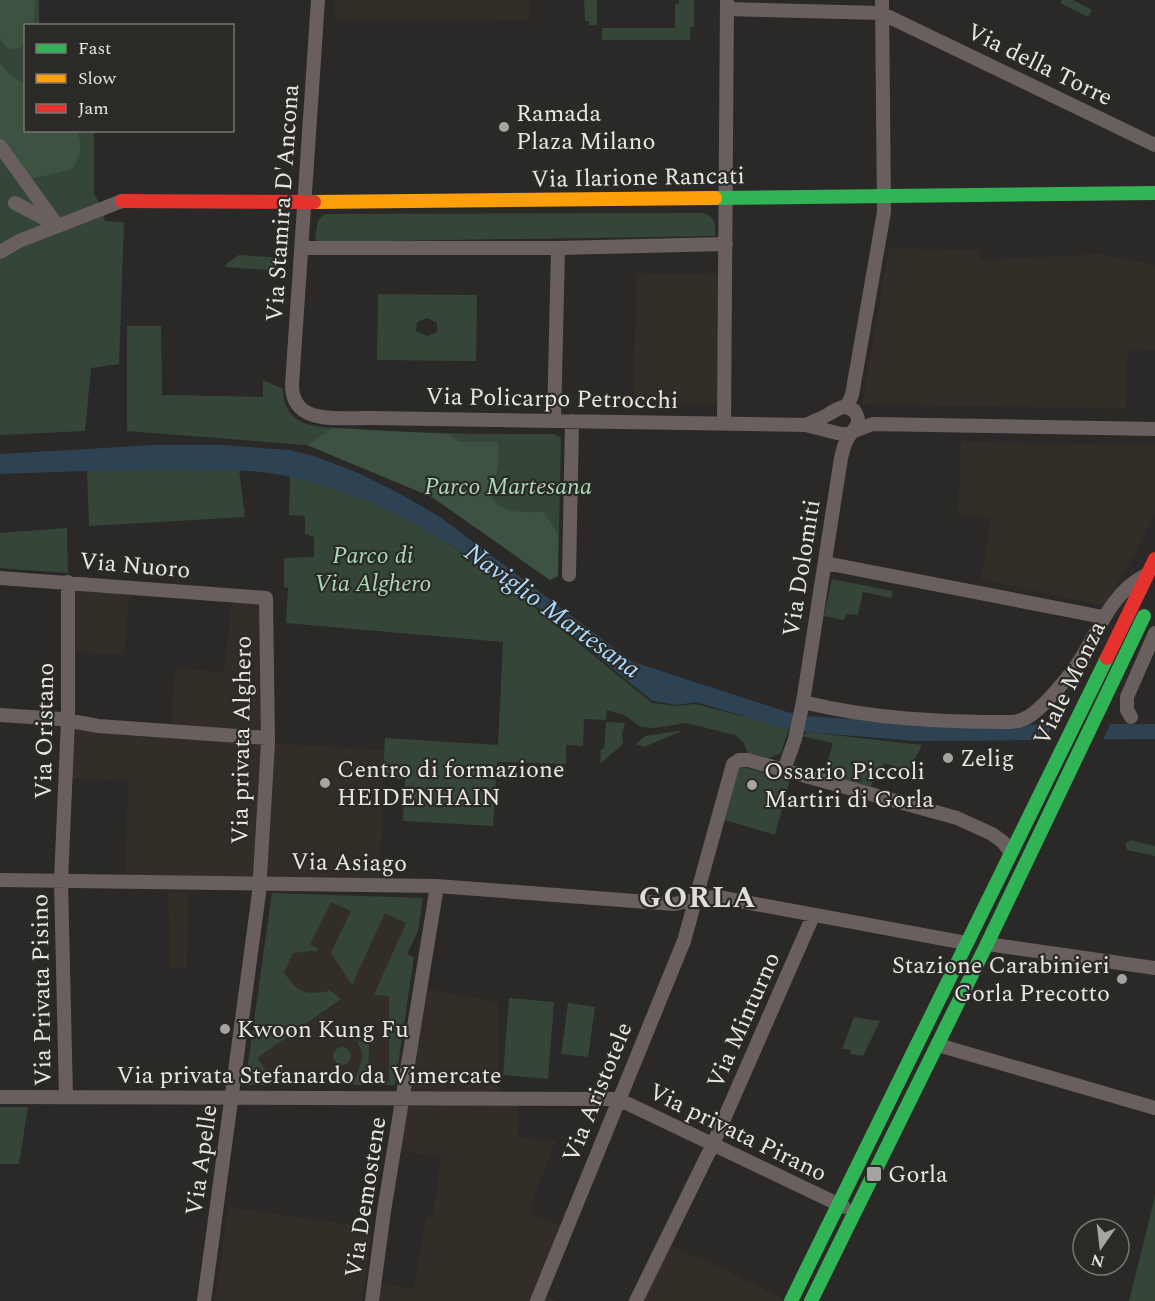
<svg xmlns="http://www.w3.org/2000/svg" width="1155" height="1301" viewBox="0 0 1155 1301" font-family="Spectral,serif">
<rect width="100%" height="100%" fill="#2a2928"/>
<path fill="#322e27" d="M335,0H529V20L334,19Z
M889,248L979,250V260L1099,254L1155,265V350L1128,349L1125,409L862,404Z
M636,273L720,275L719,404L634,403Z
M961,442L1155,445V512L1134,555L1104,606L981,579L991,517L958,515Z
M68,582L130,587L124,655L68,652Z
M232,596L266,598L268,743L385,750L379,885L125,882L128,781L66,778L68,720L170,731L175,668L224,672Z
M168,892L189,893L187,968H170Z
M272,893L423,898L418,931L407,954L414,957L395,1085H245Z
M421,988L498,1002V1098L518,1099L517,1138L556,1140L528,1213L566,1227L540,1294L556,1301H372L374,1283L414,1289L426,1217L433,1218L441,1157L394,1150Z
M228,1207L372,1228L362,1301H215Z
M664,1243L726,1270L787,1301H636Z"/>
<path fill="#354638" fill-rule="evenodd" d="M0,0H39V25L26,26V130L94,131V194L102,208L105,221L124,222L119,364L91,368L85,431L0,435Z
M584,0H597V25H589V21H585Z
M679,0H694V27H690V40H602V28H675V4H679Z
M1062,0H1073L1092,10L1088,17L1060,3Z
M704,213C716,218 715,224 715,236L318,242L315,238L318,220L325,214Z
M239,255L280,258L279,271L226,267V264Z
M378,294L477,295L476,361L377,360ZM427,318L437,323V332L427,336L416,331L417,322Z
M127,326H161L162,395L263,397V380L283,389C283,401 287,413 298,420C311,429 341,428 357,429C422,434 488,434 553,434L561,438L558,576L550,580L432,497L307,445L127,431Z
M239,469L245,517L89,526L87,470Z
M290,474L361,496L422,526L506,584L652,703L677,706L695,704L789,728L781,753L769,758L748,753L743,742L735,735L686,723L654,728L641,727L624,715L607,710L606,720L584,719L583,746L566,745V764L497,762L493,826L403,821L405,779H383L385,738L498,745L503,642L286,623L288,588L284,587V558L314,557V537L305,534V516L289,515Z
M67,528L68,573L0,568V533Z
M832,579L892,591V598L863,592L858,615L846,614L844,620L824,616Z
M606,722L625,723L622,734L623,744L600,764L601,749H604Z
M677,731H682L644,747L636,744L645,736Z
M807,732L922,745L909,771L884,763L880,775L875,774L871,787L824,774L833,743L801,736Z
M739,766L790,780L775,835L725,820Z
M1130,840L1155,846V856L1127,850L1125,844Z
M272,893L423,898L418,931L407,954L414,957L395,1085H353L363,1056L357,1040L369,1045L368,1082H389V996L374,995L406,923L385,913L352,985L331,953L351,911L331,902L310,945L318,948L316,952L312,951L293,953L284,972C297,993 303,994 327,992L328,989L341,999L257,1058L270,1076L282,1068L293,1085H245Z
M509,998L554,1002L548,1079L503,1075Z
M568,1003L595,1007L588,1057L561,1054Z
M854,1017L880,1021L863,1056L850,1054L851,1050L842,1049Z
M333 1056a9 9 0 1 1 18 0a9 9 0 1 1-18 0Z
M0,1107H28L19,1164H0Z
M1155,1196V1301H1129Z"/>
<path fill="#3e5242" d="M0,0H36L33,25L26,26C26,40 24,56 5,46L0,38Z
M0,63L7,72L25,85L26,130L77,131C82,145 82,156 72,169L31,179L0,138Z
M332,428L447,434L460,442H498C498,451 500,462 497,471C496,477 491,481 491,488C492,516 524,512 544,512L558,535V576L550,580L432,497L307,445Z"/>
<path fill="#2d4252" d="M155,445H221L290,450L314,456L356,472L397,492L440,517L633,662L784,711L806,717L813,716L924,725L1155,724V739L916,741L794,731L696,702L677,705L653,701C538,610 418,494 268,473C242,469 216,470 190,470C127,469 63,472 0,474V454Z"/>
<path fill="#2a2928" d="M1054,722H1111L1101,744H1043Z"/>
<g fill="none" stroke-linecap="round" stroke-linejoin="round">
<path stroke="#6a5f5f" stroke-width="14" d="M318,0L292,385C292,427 342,417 371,418L806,425C817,427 841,436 850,434
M727,9L881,13L1155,145
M0,146L57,225
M15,203L53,223
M301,248H558L726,244
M0,252L19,241L122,201
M847,406L852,395L884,212L882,0
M554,421L558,248
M724,424L727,0
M806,425C814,421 822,418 829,414C838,409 843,403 854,411
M854,431L873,424L1155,429
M825,563L1103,617
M569,575L572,421
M0,578L266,598L268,743L259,893L204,1301
M803,702C871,719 941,722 1011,722C1027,721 1035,712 1046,702C1058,689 1069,677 1078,663C1098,633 1110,594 1144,576
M0,715L61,719L98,726L268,738
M1131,717L1127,710V697L1155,633
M784,770L795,739L803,702L841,458C843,451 844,444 848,438C855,426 863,425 854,410
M0,880L437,886L674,904L704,898L718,897L966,943
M987,944L1155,968
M938,1045L1155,1108
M0,1097L618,1099L844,1207
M66,1097L61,881L68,720V582
M372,1301L384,1211L437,886
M537,1301L684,941L733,764L739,760H748L957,818L992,834L1003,842L1010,852
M636,1301L713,1144L813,916"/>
<path stroke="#30b455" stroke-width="14" d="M715,198L1155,193
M791,1301L1107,658
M811,1301L987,944L1144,616"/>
<path stroke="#ff9f0a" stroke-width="14" d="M314,202L715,198"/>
<path stroke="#e5322d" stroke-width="14" d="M122,201L314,202
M1107,658L1155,559"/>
</g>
<g fill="#a5a4a3" stroke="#2b2a27" stroke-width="2">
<circle cx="504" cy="127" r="6"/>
<circle cx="948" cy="758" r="6"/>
<circle cx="325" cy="783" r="6"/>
<circle cx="752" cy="785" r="6"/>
<circle cx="1122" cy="979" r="6"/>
<circle cx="225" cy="1029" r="6"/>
<rect x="866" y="1166" width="16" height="16" rx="3"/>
</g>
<g text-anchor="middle" stroke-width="4.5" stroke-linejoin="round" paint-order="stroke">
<g font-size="24" fill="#e7e6e5" stroke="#2b2a27">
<text transform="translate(1040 64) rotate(26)" y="8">Via della Torre</text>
<text transform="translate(638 177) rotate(-1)" y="8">Via Ilarione Rancati</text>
<text transform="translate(282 203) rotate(-86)" y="8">Via Stamira D'Ancona</text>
<text transform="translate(552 398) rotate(1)" y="8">Via Policarpo Petrocchi</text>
<text transform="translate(135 565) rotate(5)" y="8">Via Nuoro</text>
<text transform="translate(801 568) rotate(-81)" y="8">Via Dolomiti</text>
<text transform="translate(1069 683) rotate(-64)" y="8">Viale Monza</text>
<text transform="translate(44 731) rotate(-89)" y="8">Via Oristano</text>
<text transform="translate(241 740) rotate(-89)" y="8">Via privata Alghero</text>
<text transform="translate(349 862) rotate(1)" y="8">Via Asiago</text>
<text transform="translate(41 990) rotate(-91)" y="8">Via Privata Pisino</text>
<text transform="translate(743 1020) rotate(-66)" y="8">Via Minturno</text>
<text x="309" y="1083">Via privata Stefanardo da Vimercate</text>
<text transform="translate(597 1092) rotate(-68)" y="8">Via Aristotele</text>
<text transform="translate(738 1132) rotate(26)" y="8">Via privata Pirano</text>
<text transform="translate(201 1160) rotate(-82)" y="8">Via Apelle</text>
<text transform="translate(365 1197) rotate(-81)" y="8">Via Demostene</text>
</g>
<g font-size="24" fill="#e7e6e5" stroke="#2b2a27" text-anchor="start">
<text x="516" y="121">Ramada<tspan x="516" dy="28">Plaza Milano</tspan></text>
<text x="960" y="766">Zelig</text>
<text x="337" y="777">Centro di formazione<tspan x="337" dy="28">HEIDENHAIN</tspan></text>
<text x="764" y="779">Ossario Piccoli<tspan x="764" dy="28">Martiri di Gorla</tspan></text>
<text x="1110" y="973" text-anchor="end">Stazione Carabinieri<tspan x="1110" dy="28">Gorla Precotto</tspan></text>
<text x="237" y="1037">Kwoon Kung Fu</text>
<text x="888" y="1182">Gorla</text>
</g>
<g font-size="24" font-style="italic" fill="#aadab4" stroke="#2b2a27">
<text x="508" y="494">Parco Martesana</text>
<text x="373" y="563">Parco di<tspan x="373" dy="28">Via Alghero</tspan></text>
</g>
<g font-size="26" font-style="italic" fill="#a9dafe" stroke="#2b2a27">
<text transform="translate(553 610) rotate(36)" y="9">Naviglio Martesana</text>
</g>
<g font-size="30" font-weight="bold" letter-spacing="1.5" fill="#e0deda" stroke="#2b2a27">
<text x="698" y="907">GORLA</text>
</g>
</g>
<rect x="24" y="24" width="210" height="108" fill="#2b2a27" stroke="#767573" stroke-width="1.5"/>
<rect x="36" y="44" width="30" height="9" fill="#30b455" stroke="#767573" stroke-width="1.5"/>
<text x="78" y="54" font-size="18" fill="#e7e6e5">Fast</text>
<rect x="36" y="74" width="30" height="9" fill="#ff9f0a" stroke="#767573" stroke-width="1.5"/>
<text x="78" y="84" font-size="18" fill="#e7e6e5">Slow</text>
<rect x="36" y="104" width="30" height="9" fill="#e5322d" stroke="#767573" stroke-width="1.5"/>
<text x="78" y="114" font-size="18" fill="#e7e6e5">Jam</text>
<g transform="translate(1101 1247) rotate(194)"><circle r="28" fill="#2b2a27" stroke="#767573" stroke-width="1.5"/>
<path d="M0-4.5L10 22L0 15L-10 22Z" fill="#a5a4a3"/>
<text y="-9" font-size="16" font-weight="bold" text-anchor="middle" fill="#e7e6e5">N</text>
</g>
</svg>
